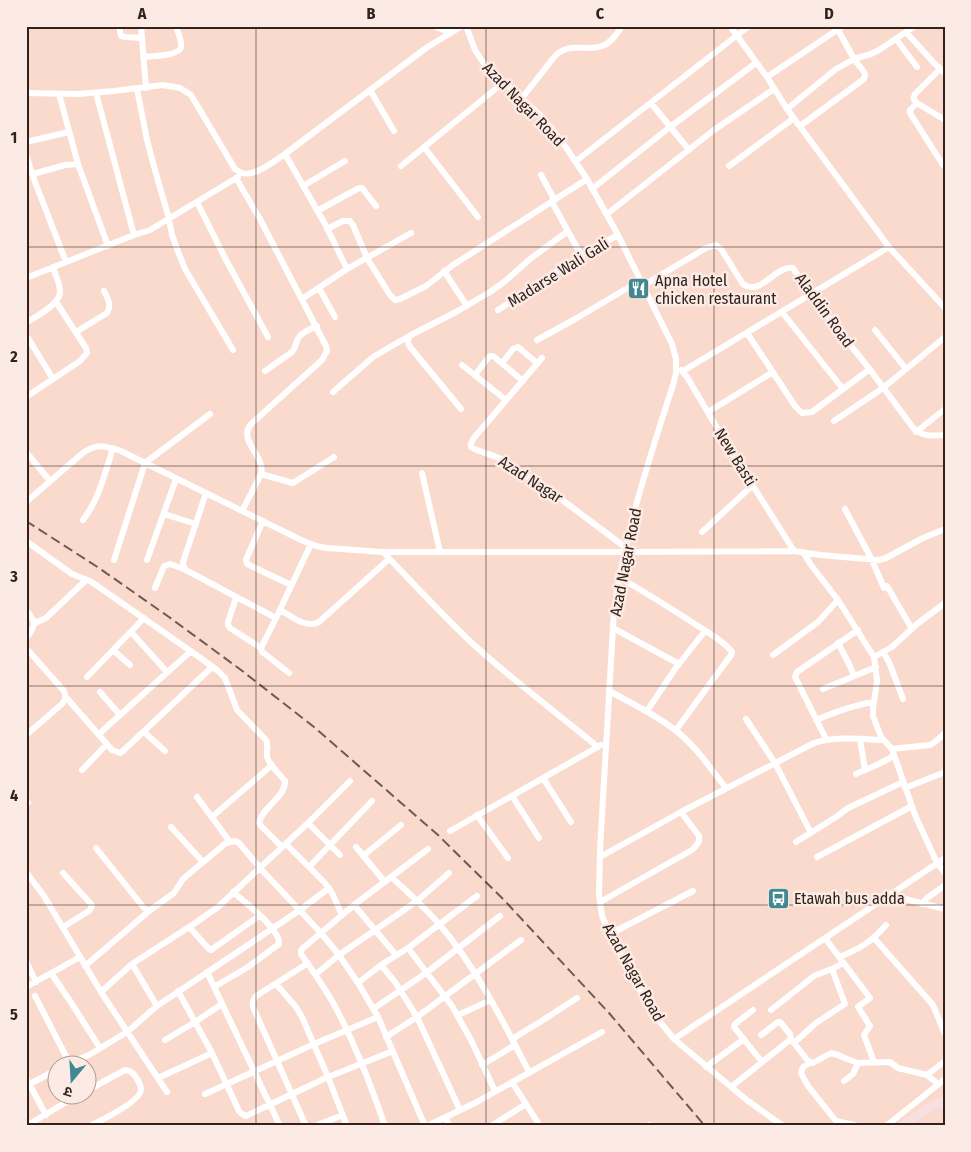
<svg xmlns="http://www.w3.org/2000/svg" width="971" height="1152" viewBox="0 0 971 1152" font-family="'Fira Sans Condensed','Noto Sans Devanagari',sans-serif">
<rect width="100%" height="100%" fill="#fbdace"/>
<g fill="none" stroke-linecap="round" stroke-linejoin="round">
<path stroke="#fff" stroke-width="6" d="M119,26L121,36L125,37L142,38
M141,26L146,88
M434,26L451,33
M466,26L475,50L482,61L497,76L540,115L552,129L565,146L587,179L618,235L672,344L676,359V373L673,385C649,459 625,532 614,610L600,850L599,895L602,916L610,934L652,1012L674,1039L748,1101L783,1126
M730,26L767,77L787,109L889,247L945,308
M906,32L934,63L945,73
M896,39L917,67
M143,57C151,56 180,56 181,47C182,41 178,32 176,26
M940,69L915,94C913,98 913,100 917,103L945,120
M767,77L843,26
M137,89L147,140L155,170L169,219L172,235L179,254L185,269L233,350
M370,90L394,131
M26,93L78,94L114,91L163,85L180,88L191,95L235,169C237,170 239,172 242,173C255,177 274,161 285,154L426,48L462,26
M96,93L134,235
M59,94L78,164L108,246
M522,98L555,56C570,41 585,52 602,46C611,43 617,34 622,26
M651,103L689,150
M917,103L910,110V113L943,165
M787,109L836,69L854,59L871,54L879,50L915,26
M800,126L864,79L865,75L864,72L854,59L836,26
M26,142L69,132
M424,147L478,217
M285,154L325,224L347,269
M26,155L35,182L66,262
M576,161L749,26
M401,166L504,82
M729,166L794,118
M33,174L65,165L78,164
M541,175L553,197L552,202L581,255
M236,178L261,221L326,346L327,351L322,360L251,424C237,441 266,456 261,474L242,511
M303,186L345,161
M592,189L670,127L756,63
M197,202L225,258L268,337
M317,211L359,188H362L376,206
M607,214L714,130L774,89
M327,229L343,221H350L353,225L367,258L390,295L395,300L400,299L426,286L453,265L587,179
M444,271L467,306
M26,278L134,235L150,230L238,177
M644,285L706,248L716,245L721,249L743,284C761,297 775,265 793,268L814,300L868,367L914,429C924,437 932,436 945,435
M319,288L335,317
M302,299L347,269L411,233
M498,310L581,255L618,235
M782,312L843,389
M26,323C36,316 61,304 60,291C60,283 55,275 53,267
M875,330L906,369
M76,332L107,313C112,305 108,299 104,291
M747,333L795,406L802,413L812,412L870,369
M28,338L53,379
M537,340L577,318L641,280
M542,358L473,439L471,444V447C479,452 490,454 499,458L553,493L625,547
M502,363L513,349L518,347L537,363
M462,365L506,400
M681,370L687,377L726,443L794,551
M265,371L292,352C297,346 295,342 299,337C302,332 311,329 317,326
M683,371L889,247
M475,375L488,358L490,356H493L523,381
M333,392L373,357L409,336
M26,397L80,361L87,353L86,348L56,302
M461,409L411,348C407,343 407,340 411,335L456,312L490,292L504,282L530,259L568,231
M708,412L773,372
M834,421L883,388L945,337
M916,432L945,409
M26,452L50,481
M422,473L440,552
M261,474L289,482L293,483L334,457
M206,493L183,562L184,569L276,618
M26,502L84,452C99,443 105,446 121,451L301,540L316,546L327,548L383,552H624L794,551L820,555L879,560L886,558L923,538L945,529
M845,509L872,560L884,588
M164,514L196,524
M83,520C99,499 105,473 113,448
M263,521L247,557L246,560L247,564L291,585
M702,532L753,485
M26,541L72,574L90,581L96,585L202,659L218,671L225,678L237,710L266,740C269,746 266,750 267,757C269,764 280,775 285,781C286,797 262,807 259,823L261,826L282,847
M383,552C413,583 442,615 474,645C514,681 557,713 598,747
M803,552L811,565L838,600L874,657L877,681L873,709V716L881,737L892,749L915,815L937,863L945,873
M114,560L145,463L210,414
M147,560L176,479
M619,577C646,593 672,609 698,626C709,633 724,641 732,652L731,655L676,730
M887,586L912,629
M155,588L164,566L170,564L184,569
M236,598L228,622V625L230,628L261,648
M26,610C38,624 35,625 26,639
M280,610C291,616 306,629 319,622L389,559
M35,623L46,618L86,580
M613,628L679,664
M131,632L167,672
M838,643L850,666L854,676
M26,648L64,691C66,696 66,699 62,704L26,735
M113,650L130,665
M883,652L889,662L903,699
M773,655L818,622L838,600
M874,657L892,647L917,624L945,603
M289,673L265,654L262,652L261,648L276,618L311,544
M87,677L144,618
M823,689L876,667
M609,691C631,703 655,714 675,730C696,746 710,768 726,788
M100,692L120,715
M65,696L112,750L120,753L124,750L212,667
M647,711L675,669L705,631
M746,719L775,763L811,833
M816,720C835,712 853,705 874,702
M144,732L165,751
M99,734L191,651
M826,739L795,677L797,672L858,630
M860,739L865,770
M892,749L930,745L935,742L945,733
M82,770L107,744
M856,774C868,768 882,764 893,756
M543,778L571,822
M905,788L945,772
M512,796L539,838
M197,797L230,842
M26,800L28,803
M477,815L508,858
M212,817L272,765
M308,823L340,855
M171,827L203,862
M450,831L601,745
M796,842L836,817L848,808L903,782
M286,844L325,883L332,893L342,915
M356,847L385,882
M96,848L144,908L149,911L174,893L183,879L226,843L235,841L239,843L260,868L321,933L339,955L358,983L378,1017L425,1126
M363,856L401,825
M600,857L681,812L814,743C837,736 860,739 883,740
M817,857L912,806
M309,867L372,801
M26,872L44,896L101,992L167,1092
M391,877C408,892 425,908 440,925C477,969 503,1021 529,1072
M891,894L898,899H905L945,909
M600,902L692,850C697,845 700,842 699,836L681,812
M922,904L927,898L944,886
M354,905L396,955
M63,927L89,911L92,906L91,904L63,873
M188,928L218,907L308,823L350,781
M610,934L693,891
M825,938L870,998L858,1007L870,1026L864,1035L874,1062
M874,938L933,1005L945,1034
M408,948L452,1006L471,1040L495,1091
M839,957C860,949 871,942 886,925
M26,961L36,982
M132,964L157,1006
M381,965L395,982L417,1017L460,1110
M85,966L149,911
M207,972L280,1126
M51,973L70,1001L100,1048
M316,974L339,955L417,901L449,873
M358,983L381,965L408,948L477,896
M276,984L296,1007L302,1017L328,1077L347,1126
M26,987L80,957
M214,987L248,967L279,944C281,930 245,902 233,892
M178,991L212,1053L239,1111L242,1114L246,1116L328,1077L393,1051
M101,992L132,964L186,929L188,928L191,929L209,949L211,950L259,916
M35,996L70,1064
M373,1009L426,973L500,916
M753,1010L735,1024L734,1027L762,1062
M771,1010L814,976L834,968L843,963
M458,1015L491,1000
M761,1035L778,1022H780L790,1034L791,1039L808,1061L813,1063L831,1053L838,1055L847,1059L858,1063L890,1062L898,1068L927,1075L938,1084
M386,1037L417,1017L521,940
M512,1039L540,1022L577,998
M674,1039L945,858
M165,1040L195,1022L222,1004
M794,1043L816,1023L845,1004L832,969
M810,1063L803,1067L801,1073L808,1086L836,1121L858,1126
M67,1064L89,1055L127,1032L157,1006L300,910L329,888
M482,1065L515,1045
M706,1067L744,1039
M927,1075L945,1061
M26,1078L46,1115
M158,1078L212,1053
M844,1081L853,1074L858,1063
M512,1082L540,1126
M30,1084L58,1069
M731,1087L791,1039
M88,1090L125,1070C131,1071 134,1073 137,1079C139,1082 141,1086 141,1090C141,1101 100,1121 90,1126
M205,1094L314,1044L378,1017
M445,1118L450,1126
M26,1126L80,1094
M306,1126L253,1007C252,1002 253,1000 256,996L308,963
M315,1126L343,1115
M385,1126C372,1088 357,1049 338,1012C328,992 314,973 301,954V951L303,948L354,905L428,849
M427,1126L475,1103L602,1032
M491,1126L526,1104
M649,1126V1125
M886,1126L945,1079"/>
<path stroke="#f9e0e0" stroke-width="9" d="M902,1126L932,1106L945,1101"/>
<path stroke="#6f5a53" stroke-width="2" stroke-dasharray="10 5" stroke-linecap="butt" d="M26,521L99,568L169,617L241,670L314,727L438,835L504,900L609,1013L705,1126"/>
</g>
<path fill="none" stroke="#31221d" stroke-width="1" stroke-opacity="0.55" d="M256,26V1126M486,26V1126M714,26V1126M26,247H945M26,466H945M26,686H945M26,905H945"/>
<defs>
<symbol id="restaurant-square" viewBox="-11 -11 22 22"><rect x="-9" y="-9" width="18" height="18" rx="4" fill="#428892" stroke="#fcebe5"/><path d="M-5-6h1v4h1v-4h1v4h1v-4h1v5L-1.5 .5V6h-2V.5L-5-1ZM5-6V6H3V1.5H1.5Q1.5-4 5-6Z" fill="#fff"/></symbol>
<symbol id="bus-square" viewBox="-11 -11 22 22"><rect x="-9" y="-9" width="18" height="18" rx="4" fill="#428892" stroke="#fcebe5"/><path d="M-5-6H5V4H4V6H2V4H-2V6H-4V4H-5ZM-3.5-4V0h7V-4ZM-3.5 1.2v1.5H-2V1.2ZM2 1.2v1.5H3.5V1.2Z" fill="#fff"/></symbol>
</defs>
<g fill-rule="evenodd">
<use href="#restaurant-square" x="626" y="276" width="25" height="25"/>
<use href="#bus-square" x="766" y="886" width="25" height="25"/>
</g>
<g text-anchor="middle" stroke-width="5" stroke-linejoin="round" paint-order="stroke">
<g font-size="16" fill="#31221d" stroke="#fcebe5">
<text transform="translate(524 104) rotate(46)" y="6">Azad Nagar Road</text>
<text transform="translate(558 272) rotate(-32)" y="6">Madarse Wali Gali</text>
<text transform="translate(825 310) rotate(54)" y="6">Aladdin Road</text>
<text transform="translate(736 457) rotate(58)" y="6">New Basti</text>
<text transform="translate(531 479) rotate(33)" y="6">Azad Nagar</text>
<text transform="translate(625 562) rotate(-79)" y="6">Azad Nagar Road</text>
<text transform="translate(634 972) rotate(61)" y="6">Azad Nagar Road</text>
</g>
<g font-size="16" fill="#31221d" stroke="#fcebe5" text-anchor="start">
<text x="655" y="286">Apna Hotel<tspan x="655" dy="18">chicken restaurant</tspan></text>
<text x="794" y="904">Etawah bus adda</text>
</g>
</g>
<rect width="971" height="1152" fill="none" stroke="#fcebe5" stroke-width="55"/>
<g transform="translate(72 1080) rotate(198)"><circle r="24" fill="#fcebe5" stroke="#ab9b95"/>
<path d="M0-4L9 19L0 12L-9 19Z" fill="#428892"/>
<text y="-8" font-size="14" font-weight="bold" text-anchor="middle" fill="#31221d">उ</text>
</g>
<rect x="28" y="28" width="916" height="1096" fill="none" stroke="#31221d" stroke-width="2"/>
<g font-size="16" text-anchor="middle" font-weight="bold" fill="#31221d">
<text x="142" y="19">A</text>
<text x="371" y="19">B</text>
<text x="600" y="19">C</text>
<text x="829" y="19">D</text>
<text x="14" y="143">1</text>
<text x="14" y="362">2</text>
<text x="14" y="582">3</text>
<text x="14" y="801">4</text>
<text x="14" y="1020">5</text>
</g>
</svg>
